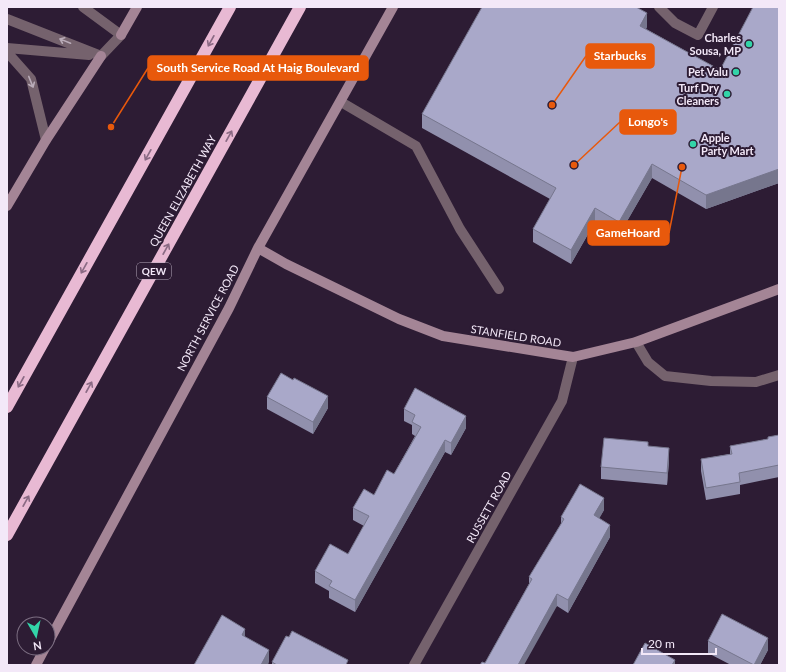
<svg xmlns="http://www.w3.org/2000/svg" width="786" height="672" viewBox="0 0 786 672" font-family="Lato,sans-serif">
<rect width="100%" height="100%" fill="#2d1c34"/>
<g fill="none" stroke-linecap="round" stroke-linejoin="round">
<path stroke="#75626d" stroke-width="10" d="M659,7L675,23L698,35L713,7
M7,19L101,56
M7,48L89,55
M7,52L31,79L46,140
M101,56L121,35
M341,102L416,146L460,229L499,289"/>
<path stroke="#75626d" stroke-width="10" d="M83,7L121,35
M636,342L648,362L665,376L711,381L756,382L779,375
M414,665L562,401L573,357"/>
<path stroke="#a48596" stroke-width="10" d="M121,35L137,7
M7,206L46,140L101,56
M258,248L286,264L399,319L443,336L573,357L636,342L779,289
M48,643L229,308L258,248L393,7
M36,665L45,648"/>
<path stroke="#e8b9d3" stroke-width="12" d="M7,407L230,7
M7,535L300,7"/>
</g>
<path fill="#9190ad" d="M779,7V183L706,209L652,178L619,235L595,222L571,264L533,242V229L550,199L422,128V114L647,27L646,29L720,70Z
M267,397L328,408L313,434L267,409Z
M404,409L466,428L451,455L445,452L355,612L329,598V591L315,583V571L348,554L364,526L353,520V508L374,495L394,474L415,436L412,434V425L404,421Z
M779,435V477L740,485V494L706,500L701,471V459L730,454V446L768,439V437Z
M648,446L669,461L667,485L601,479V467Z
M604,510L599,518L610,537L568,613L557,606L485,663L529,584V577L561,524V517Z
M708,641L768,650L760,665H731L708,653Z
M272,662L348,665H272Z"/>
<path fill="#76768d" d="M647,13V27L640,40V26Z
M652,164V178L619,235V222Z
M779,169V183L706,209V195Z
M595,208V222L571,264V250Z
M328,396V408L313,434V422Z
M466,416V428L451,455V443Z
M445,440V452L355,612V600Z
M669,448V461L667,485V473Z
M604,498V510L594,528V515Z
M610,525V537L568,613V600Z
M557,594V606L524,665H518Z
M245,629V641L242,635Z
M768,638V650L760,665H754Z
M269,650V662L268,665H261Z
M675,660V665H672Z"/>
<path fill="#a9a8c9" stroke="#76768d" d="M482,7H636L647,13L640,26L720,70L753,7H779V169L706,195L652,164L619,222L595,208L571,250L533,229L556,188L422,114Z
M281,373L293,380L294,378L328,396L313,422L267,397Z
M415,388L466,416L451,443L445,440L355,600L329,586L332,581L315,571L330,544L348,554L369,516L353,508L364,489L374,495L387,470L394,474L421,427L412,422L415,415L404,409Z
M779,435V465L739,473L740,482L706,488L701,459L732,454L730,446L768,439V437Z
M604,438L648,442V446L669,448L667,473L601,467Z
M580,484L604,498L594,515L610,525L568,600L557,594L518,665H480L482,662L485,663L532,579L529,577L564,519L561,517Z
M722,614L768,638L754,665L708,641Z
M222,615L245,629L242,635L269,650L261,665H194Z
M292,631L348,660L346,665H277L272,662L286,636L289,637Z
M645,643L675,660L672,665H633Z"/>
<defs><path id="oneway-shaft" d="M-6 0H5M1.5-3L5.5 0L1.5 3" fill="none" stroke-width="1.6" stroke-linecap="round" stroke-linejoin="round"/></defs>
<g stroke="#baacb9">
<use href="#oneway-shaft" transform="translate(65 41) rotate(-158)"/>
<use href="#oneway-shaft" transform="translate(31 82) rotate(68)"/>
</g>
<g stroke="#8a6a84">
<use href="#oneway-shaft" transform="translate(211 41) rotate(119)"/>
<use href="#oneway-shaft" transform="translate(229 136) rotate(-61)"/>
<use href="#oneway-shaft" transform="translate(148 155) rotate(119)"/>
<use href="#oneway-shaft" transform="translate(166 249) rotate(-61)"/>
<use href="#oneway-shaft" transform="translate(84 268) rotate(119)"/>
<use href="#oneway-shaft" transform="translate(21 382) rotate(119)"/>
<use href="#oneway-shaft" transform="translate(89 387) rotate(-61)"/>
<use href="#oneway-shaft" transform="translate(26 501) rotate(-61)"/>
</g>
<g fill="#33d4a8" stroke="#2d1c34" stroke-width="1.5">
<circle cx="749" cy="44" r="4"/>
<circle cx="736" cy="72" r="4"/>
<circle cx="727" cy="94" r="4"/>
<circle cx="693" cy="144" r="4"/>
</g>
<g text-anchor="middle" stroke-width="4" stroke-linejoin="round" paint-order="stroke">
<rect fill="#2d1c34" stroke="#b8abbd" stroke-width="1" x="137" y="263" width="34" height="16" rx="3"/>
<g font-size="10" font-weight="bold" fill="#f3e8f8">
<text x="154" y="275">QEW</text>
</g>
<g font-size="11" font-weight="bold" fill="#f3e8f8" stroke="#2d1c34" text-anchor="end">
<text x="741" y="42">Charles<tspan x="741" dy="13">Sousa, MP</tspan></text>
<text x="728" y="76">Pet Valu</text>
<text x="719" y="92">Turf Dry<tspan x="719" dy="13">Cleaners</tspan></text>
<text x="701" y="142" text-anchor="start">Apple<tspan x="701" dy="13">Party Mart</tspan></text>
</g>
<g font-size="11" fill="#f3e8f8" stroke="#2d1c34">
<text transform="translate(183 191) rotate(-61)" y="4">QUEEN ELIZABETH WAY</text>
<text transform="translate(208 318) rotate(-62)" y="4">NORTH SERVICE ROAD</text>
<text transform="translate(516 336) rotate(9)" y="4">STANFIELD ROAD</text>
<text transform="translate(489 507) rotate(-61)" y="4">RUSSETT ROAD</text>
</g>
</g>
<path fill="none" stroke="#e8590c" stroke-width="1.5" d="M552 105L586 56M111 127L148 68M574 165L620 122M682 167L669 233"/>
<g fill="#e8590c" stroke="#2d1c34" stroke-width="1.5">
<circle cx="552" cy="105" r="4"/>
<circle cx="111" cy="127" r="4"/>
<circle cx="574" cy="165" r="4"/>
<circle cx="682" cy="167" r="4"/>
</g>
<g fill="#e8590c" stroke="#e8590c" stroke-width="1.5">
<rect x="586" y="44" width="68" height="24" rx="4"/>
<rect x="148" y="56" width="220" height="24" rx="4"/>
<rect x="620" y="110" width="56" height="24" rx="4"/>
<rect x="588" y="221" width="81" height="24" rx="4"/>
</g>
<g font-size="12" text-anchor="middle" font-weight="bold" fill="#fff">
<text x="620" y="60">Starbucks</text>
<text x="258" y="72">South Service Road At Haig Boulevard</text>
<text x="648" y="126">Longo's</text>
<text x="628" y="237">GameHoard</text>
</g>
<rect width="786" height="672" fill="none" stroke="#f3e8f8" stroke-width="16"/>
<g transform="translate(36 636) rotate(171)"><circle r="19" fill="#2d1c34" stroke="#7c6e82"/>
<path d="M0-3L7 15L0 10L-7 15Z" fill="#33d4a8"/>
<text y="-6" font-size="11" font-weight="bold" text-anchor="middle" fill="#f3e8f8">N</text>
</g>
<path d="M642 648v6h74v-6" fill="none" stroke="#f3e8f8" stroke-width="2"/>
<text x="648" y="648" font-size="12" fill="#f3e8f8" stroke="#2d1c34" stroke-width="3" paint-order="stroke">20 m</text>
</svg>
